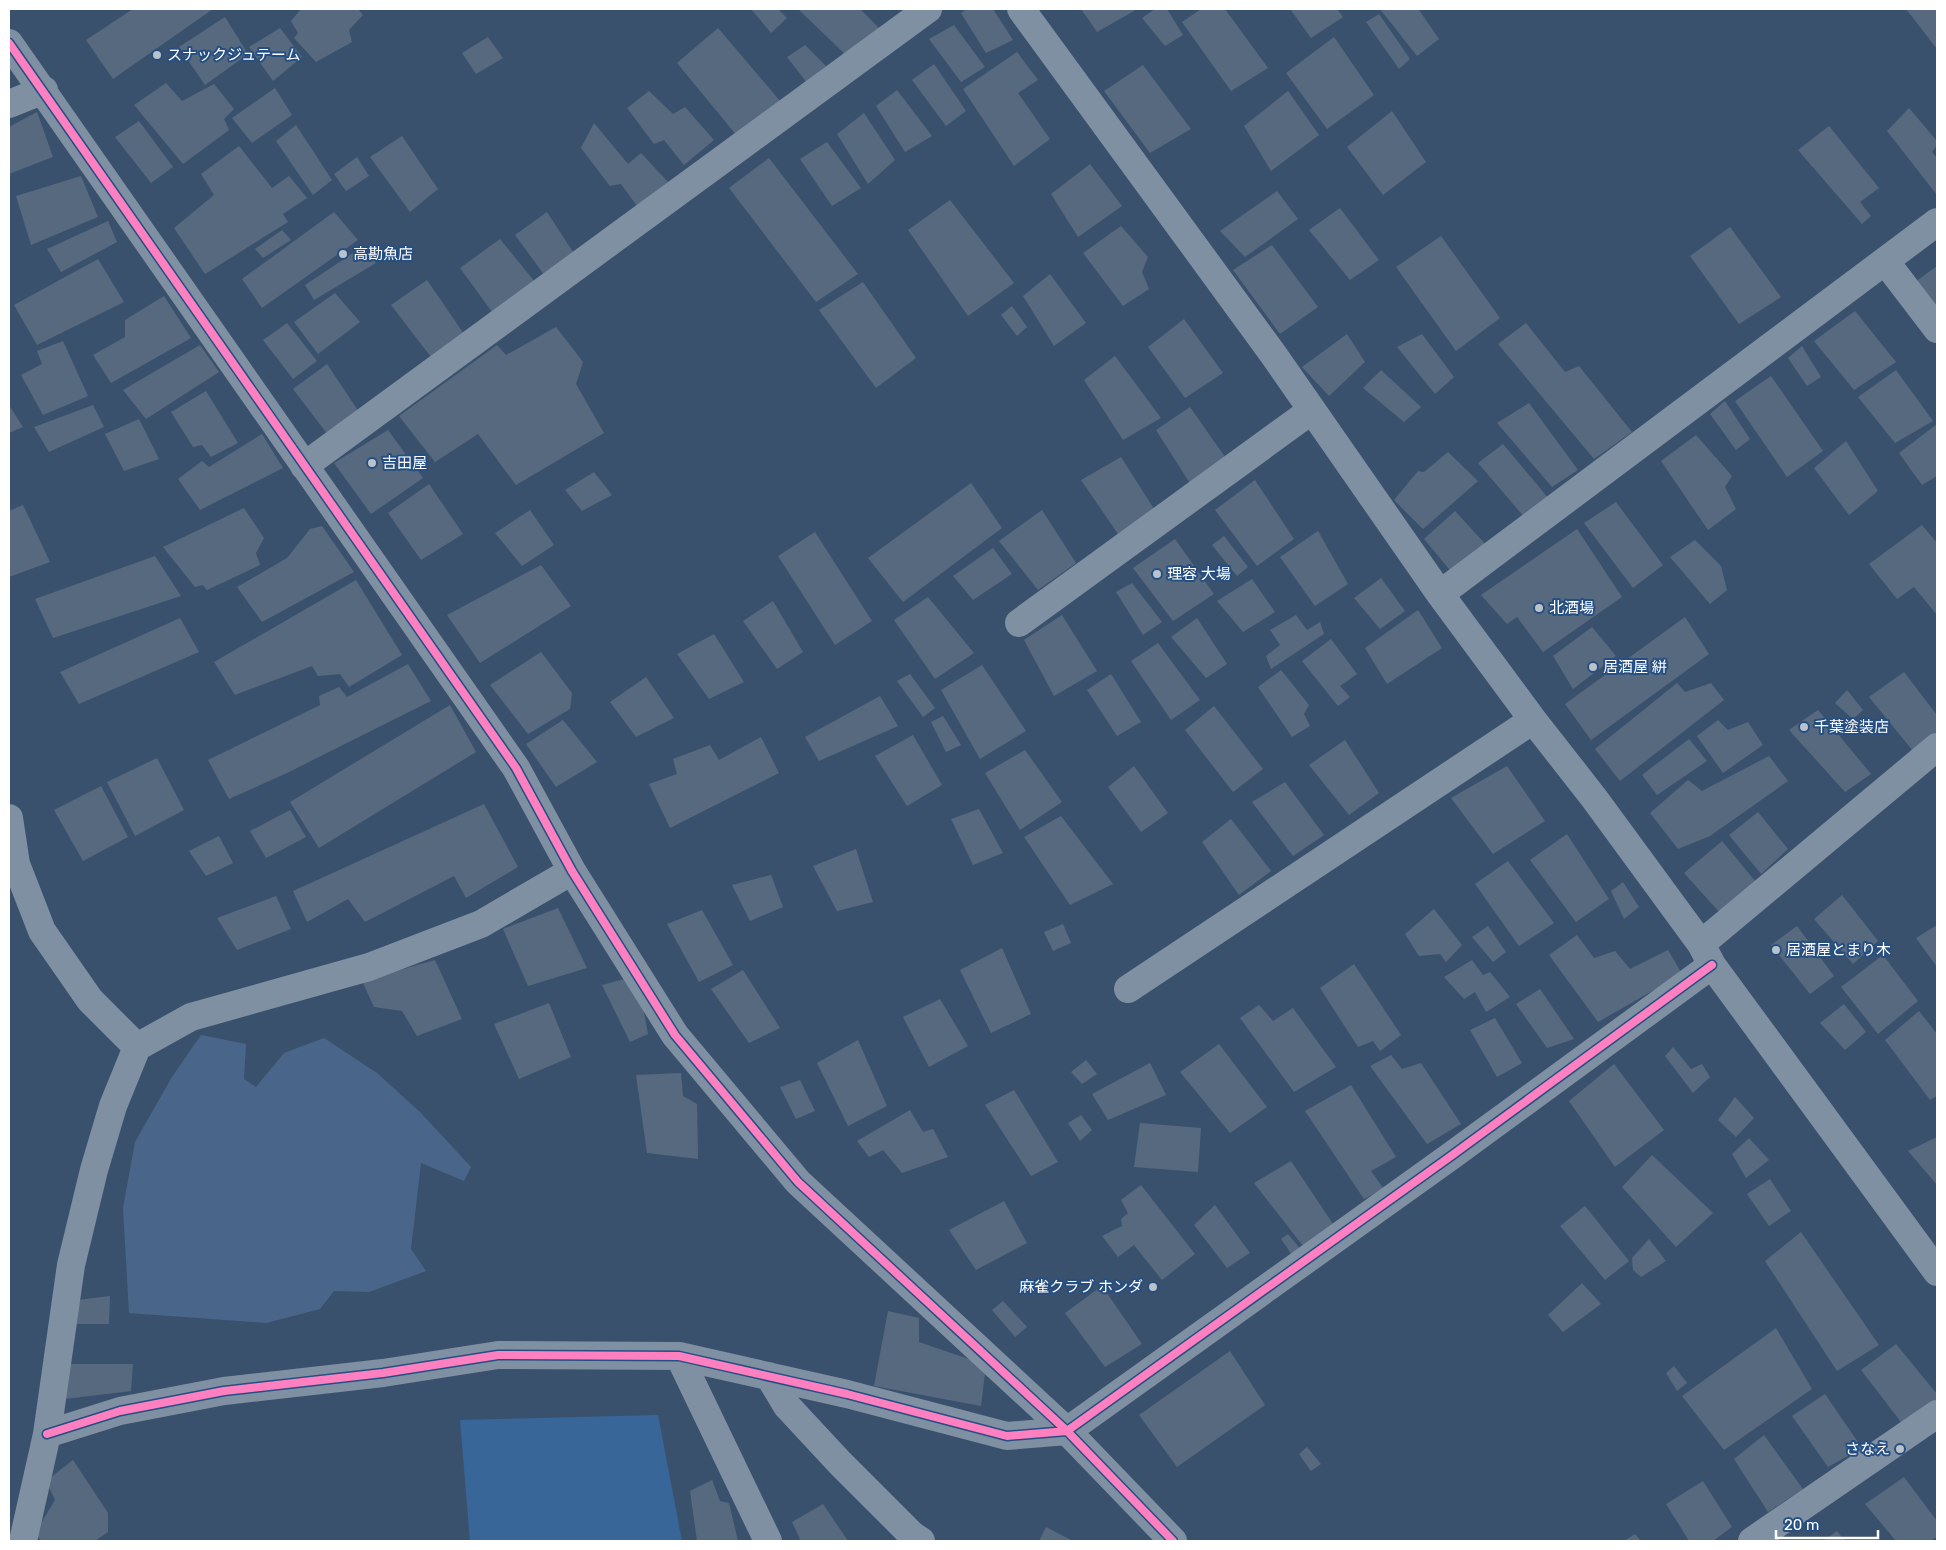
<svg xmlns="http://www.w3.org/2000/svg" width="1946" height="1550" viewBox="0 0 1946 1550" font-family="Rubik,'Noto Sans JP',sans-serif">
<rect width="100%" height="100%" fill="#3a516d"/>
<path fill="#396699" d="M658,1415L682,1541H470L460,1420Z"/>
<path fill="#49668a" d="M201,1035L246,1044L244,1079L256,1087L284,1053L324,1038L377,1073L420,1112L471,1167L464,1181L421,1163L411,1249L426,1271L369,1292L334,1291L320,1309L266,1323L129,1313L123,1208L135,1142L172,1077Z"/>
<path fill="#57697f" d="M133,9H213L113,79L86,40Z
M301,9H358L363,15L349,30L352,42L316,62L294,38L298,33L291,21Z
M751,9H778L787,18L771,33Z
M798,9H860L881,30L848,57Z
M967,9H993L1013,40L986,53L961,13Z
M1081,9H1133L1134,11L1097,32Z
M1155,9H1167L1183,35L1165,46L1142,18Z
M1201,9H1225L1268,68L1231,91L1182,22Z
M1290,9H1337L1343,17L1311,38Z
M1380,9H1420L1419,10L1439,39L1417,56Z
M1906,9H1937V49Z
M1379,14L1410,59L1399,69L1366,22Z
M225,17L248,54L205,85L179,47Z
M954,25L985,67L961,82L929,39Z
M280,28L302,57L273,81L249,47Z
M718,28L781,102L738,137L677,63Z
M488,37L503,58L476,74L462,53Z
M1334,37L1374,95L1327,129L1286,73Z
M805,45L826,66L807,83L787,57Z
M1017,52L1038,80L1018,93L1050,139L1014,166L963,89Z
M934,64L966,111L946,126L912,80Z
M1143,65L1191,129L1150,153L1104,91Z
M166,83L182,101L214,84L234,109L224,119L229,130L183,164L134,105Z
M275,88L292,115L252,143L232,118Z
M897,90L932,136L905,152L876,106Z
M649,91L673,114L685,107L714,140L684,165L664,140L654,144L627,108Z
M1288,91L1319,135L1271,171L1244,126Z
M1909,108L1937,141V145L1932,152L1937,158V195L1887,131Z
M1392,111L1426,162L1383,195L1347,147Z
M37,112L53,157L9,174V127Z
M864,113L895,160L868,184L837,134Z
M139,121L173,167L151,183L115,137Z
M594,123L628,164L641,153L668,182L637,206L621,184L610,186L581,148Z
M296,125L332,180L313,195L276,141Z
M1829,126L1879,188L1860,202L1871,216L1862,224L1798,150Z
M402,136L438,189L410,212L370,157Z
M827,142L861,188L832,206L800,159Z
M239,146L272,188L289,176L307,198L283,214L288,222L205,274L174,228L214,195L201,174Z
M357,157L369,176L346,191L334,174Z
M769,158L858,274L816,302L729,188Z
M1090,164L1122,206L1078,237L1051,194Z
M81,176L98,217L31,245L16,196Z
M1277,191L1298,219L1245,257L1220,231Z
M950,200L1014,283L968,316L908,230Z
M1340,208L1379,260L1350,280L1309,230Z
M334,212L358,240L262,308L242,279Z
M547,212L577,258L548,280L515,235Z
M108,221L117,242L61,272L47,249Z
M1121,226L1148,257L1142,272L1149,289L1123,306L1083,253Z
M1730,227L1781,297L1739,324L1690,256Z
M282,230L291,240L263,258L255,249Z
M1441,236L1500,318L1456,351L1396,267Z
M500,239L535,282L492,312L460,268Z
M1272,245L1318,307L1280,334L1233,270Z
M362,247L376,263L314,300L305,285Z
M98,259L124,302L37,345L14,305Z
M1937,266V310L1915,282Z
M1050,274L1086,323L1054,346L1023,296Z
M427,280L464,334L431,357L391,305Z
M863,282L916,358L876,388L819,310Z
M335,293L360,322L318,354L294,322Z
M164,296L191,338L111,383L93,355L125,337V320Z
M1012,306L1027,327L1017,336L1001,315Z
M1855,311L1896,362L1854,390L1814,341Z
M1184,319L1223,373L1185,398L1148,347Z
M287,323L317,361L293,379L263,340Z
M1526,323L1565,372L1579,366L1632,432L1594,459L1498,344Z
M556,327L583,362L576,384L604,433L516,485L478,434L435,462L399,416L497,345L506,355Z
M1347,334L1365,362L1329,396L1302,367Z
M1422,334L1454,377L1435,394L1397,347Z
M63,341L88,396L43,415L21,375L42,364L37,351Z
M200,345L219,372L146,419L123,390Z
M1802,346L1821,377L1807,386L1788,358Z
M1115,356L1161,418L1123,440L1084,380Z
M327,364L359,412L328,435L293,389Z
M1381,370L1421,407L1404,422L1363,388Z
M1896,370L1933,421L1895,443L1858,397Z
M1771,376L1823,451L1787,477L1735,401Z
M206,391L238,443L211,457L202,445L193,447L171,412Z
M1725,401L1750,439L1736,450L1710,414Z
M1529,403L1578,470L1552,487L1497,423Z
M9,405L23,427L9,433Z
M93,405L104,427L49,452L34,427Z
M1190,407L1230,464L1191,485L1156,430Z
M139,419L159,459L124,471L105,434Z
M1937,424V476L1922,485L1899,453Z
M388,430L423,478L371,514L334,463Z
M262,434L283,468L200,510L178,479L202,461L209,467Z
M1696,435L1732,476L1725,487L1736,509L1708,530L1661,461Z
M1846,441L1878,491L1849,515L1814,468Z
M1503,444L1550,500L1525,518L1478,463Z
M1448,452L1478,481L1423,529L1394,500L1418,471L1424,472Z
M1121,457L1156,512L1118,534L1081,480Z
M594,472L612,495L582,511L565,490Z
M1255,480L1294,539L1257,566L1215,510Z
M971,483L1002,528L903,602L868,558Z
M429,484L463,534L421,560L388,513Z
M1616,502L1663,565L1633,588L1584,523Z
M23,505L50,562L9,577V511Z
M244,508L264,538L256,553L260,565L207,590L203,585L195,587L163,547Z
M530,510L554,545L522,566L495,533Z
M1042,510L1076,563L1038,590L999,541Z
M1455,511L1489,548L1454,575L1424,539Z
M1922,525L1937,543V615L1914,587L1897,599L1869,564Z
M322,526L354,572L262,622L237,587L287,558L310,529Z
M1577,529L1622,597L1543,652L1517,617L1507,624L1481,595Z
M1318,531L1348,584L1315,606L1280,557Z
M815,532L872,621L835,645L778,556Z
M1224,536L1248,567L1237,576L1212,545Z
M1175,539L1214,594L1173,621L1133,568Z
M1695,540L1721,566L1727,590L1710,604L1670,557Z
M993,548L1012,574L973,600L953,576Z
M155,556L181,596L53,638L35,599Z
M541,565L571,606L480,663L447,615Z
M1381,578L1405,611L1380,629L1354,598Z
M1252,579L1275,612L1243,632L1217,601Z
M356,580L402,655L349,687L340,674L318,676L312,666L235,695L214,662Z
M1132,583L1162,622L1143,635L1116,592Z
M928,597L974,653L935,679L894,620Z
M773,601L803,652L777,669L743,621Z
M1418,610L1442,648L1387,684L1365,648Z
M1062,615L1097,671L1054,696L1024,640Z
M1296,615L1307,630L1320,622L1324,634L1271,669L1266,656L1280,645L1270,630Z
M1685,617L1709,654L1591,740L1565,704Z
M180,618L199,652L79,704L60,672Z
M1197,618L1227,664L1206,678L1171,637Z
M1592,627L1616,656L1573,689L1553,656Z
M714,634L744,682L709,699L677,654Z
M1331,639L1357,674L1340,686L1350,697L1338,706L1302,661Z
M1158,643L1200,700L1171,720L1131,661Z
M541,652L572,693L570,709L528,734L490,685Z
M408,664L431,701L287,773L229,799L208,760L320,705L319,696L339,687L347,697Z
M982,665L1026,731L980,759L941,690Z
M1281,670L1309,705L1304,714L1310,726L1292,737L1258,687Z
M1904,672L1937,715V732L1913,751L1869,697Z
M910,674L935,708L923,717L897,681Z
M1111,674L1141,722L1117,736L1087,690Z
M646,677L674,718L636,737L610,702Z
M1677,683L1685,692L1711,683L1724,700L1620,781L1595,749Z
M1847,690L1863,710L1853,719L1835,703Z
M880,696L898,726L819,761L805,737Z
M450,705L476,752L319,848L290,802Z
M1214,706L1263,769L1233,792L1185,730Z
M1818,710L1871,774L1845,792L1789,730Z
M943,716L961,745L946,752L931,722Z
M563,720L597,762L556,787L526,744Z
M1718,720L1728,730L1748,722L1763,745L1723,773L1697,736Z
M913,735L942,785L907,806L875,756Z
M761,737L779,773L670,828L649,784L677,774L673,759L710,745L719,760Z
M1689,739L1707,761L1657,795L1642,775Z
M1345,740L1379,793L1349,815L1309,765Z
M1025,750L1062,802L1020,830L985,773Z
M1769,756L1788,781L1710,836L1678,849L1650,813L1688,780L1702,791Z
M157,758L184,810L135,836L107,782Z
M1134,766L1168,813L1141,832L1108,787Z
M1507,766L1545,821L1493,854L1451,798Z
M1285,782L1324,835L1293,856L1252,802Z
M101,786L128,837L83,861L54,810Z
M484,804L518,867L466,898L454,876L365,922L348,899L307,922L293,891Z
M979,809L1003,853L973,865L951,819Z
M290,810L306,837L266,858L250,831Z
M1758,812L1788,849L1761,874L1729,835Z
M1061,816L1113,884L1070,905L1024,837Z
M1231,819L1271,871L1239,895L1202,842Z
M1567,834L1609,899L1576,922L1530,860Z
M219,836L233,863L206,876L189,851Z
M1722,841L1756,882L1721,914L1684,873Z
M856,849L873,902L837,911L813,866Z
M1508,861L1554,923L1519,946L1475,884Z
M771,875L783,907L750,921L732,885Z
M1623,882L1639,907L1624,919L1611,891Z
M1842,895L1878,941L1853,964L1814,919Z
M276,896L291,929L237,950L217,918Z
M558,908L587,968L528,986L503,929Z
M1434,909L1462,945L1446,962L1440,954L1419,956L1405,934Z
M702,910L733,965L699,982L667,924Z
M1063,924L1071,943L1053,951L1044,932Z
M1937,925V967L1916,938Z
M1488,926L1506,952L1493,962L1472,937Z
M1797,926L1834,976L1810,994L1771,945Z
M1577,935L1594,958L1615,951L1630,969L1668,950L1682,974L1598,1022L1549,955Z
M1002,948L1031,1014L991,1033L960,970Z
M1883,955L1918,1001L1878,1034L1841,987Z
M435,960L462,1019L417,1036L402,1011L374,1007L362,981Z
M1472,960L1483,975L1490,972L1510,997L1486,1012L1475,992L1464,999L1444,977Z
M1354,964L1401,1035L1380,1051L1373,1041L1358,1047L1320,988Z
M743,970L780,1028L749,1043L711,989Z
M624,979L643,1007L648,1034L630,1042L602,985Z
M1540,989L1574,1039L1547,1048L1516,1004Z
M940,999L968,1046L929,1067L903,1017Z
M549,1003L571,1057L519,1079L494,1024Z
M1844,1004L1866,1032L1845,1050L1820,1023Z
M1259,1005L1273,1021L1293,1008L1336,1067L1294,1092L1240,1018Z
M1919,1011L1937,1034V1096L1930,1100L1885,1040Z
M1495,1018L1522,1063L1497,1077L1470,1030Z
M858,1040L887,1106L848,1126L817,1063Z
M1219,1044L1267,1107L1230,1133L1180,1072Z
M1673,1047L1691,1069L1702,1064L1710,1077L1693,1093L1665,1056Z
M1391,1055L1402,1069L1421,1063L1461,1124L1427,1144L1370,1066Z
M1086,1060L1097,1074L1082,1084L1071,1072Z
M1150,1063L1166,1095L1108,1120L1092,1094Z
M1614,1064L1664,1130L1615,1167L1569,1101Z
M681,1073L683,1096L697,1104L698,1159L647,1153L636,1075Z
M800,1080L815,1111L796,1119L780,1087Z
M1351,1085L1396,1157L1371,1171L1384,1189L1364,1199L1305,1111Z
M1014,1090L1058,1162L1031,1176L985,1105Z
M1735,1097L1754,1118L1736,1137L1718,1120Z
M910,1110L923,1132L933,1129L948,1157L902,1173L883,1150L869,1157L857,1141Z
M1081,1115L1092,1130L1080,1141L1068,1123Z
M1140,1123L1201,1128L1198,1172L1134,1167Z
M1937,1137V1185L1908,1151Z
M1749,1138L1769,1160L1746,1178L1732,1154Z
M1652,1155L1713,1213L1676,1247L1622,1187Z
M1291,1161L1335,1227L1303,1246L1254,1183Z
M1770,1179L1791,1211L1769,1226L1747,1194Z
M1141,1185L1195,1254L1162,1280L1134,1245L1118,1257L1102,1236L1122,1226L1121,1219L1128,1213L1121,1200Z
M1004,1201L1027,1243L976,1270L949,1230Z
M1215,1205L1250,1253L1227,1268L1194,1225Z
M1585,1206L1629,1261L1605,1280L1560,1226Z
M1801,1232L1879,1345L1837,1371L1765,1261Z
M1288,1234L1303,1252L1294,1258L1281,1239Z
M1649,1239L1666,1261L1641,1277L1633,1270L1632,1258Z
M1582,1283L1601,1304L1563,1332L1548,1315Z
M1102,1286L1142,1344L1105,1367L1065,1313Z
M110,1296L109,1324H77V1300Z
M1003,1301L1027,1327L1015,1337L992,1310Z
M888,1311L919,1318V1342L986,1365L981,1406L874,1386Z
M1776,1328L1812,1389L1724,1450L1682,1396Z
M1896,1344L1937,1394V1404L1904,1426L1861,1370Z
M1230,1351L1265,1405L1177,1467L1139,1415Z
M65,1364H133L131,1391L65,1399Z
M1674,1366L1687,1383L1677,1391L1666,1373Z
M1825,1394L1862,1448L1828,1467L1792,1416Z
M1764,1435L1803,1489L1768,1512L1734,1459Z
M1307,1447L1321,1464L1311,1471L1299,1454Z
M73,1460L108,1513V1532L95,1541H41L35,1533L55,1500L46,1481Z
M1904,1477L1937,1521V1537L1930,1541H1896L1865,1504Z
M712,1480L720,1501L729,1503L738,1541H697L690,1491Z
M1703,1481L1732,1527L1713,1541H1689L1666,1504Z
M823,1504L848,1541H801L792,1522Z
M1046,1527L1073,1541H1039Z
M1837,1531L1845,1541H1823Z
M1635,1534L1641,1541H1624Z"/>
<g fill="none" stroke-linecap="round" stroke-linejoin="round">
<path stroke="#8090a3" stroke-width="28" d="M1021,9L1273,354L1440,594L1533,720L1594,798L1701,944L1712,965L1937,1272
M9,43L516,768L572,871L675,1035L798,1182L1067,1431L1173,1541
M9,104L44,90
M1885,261L1937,329
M304,466L928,9
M1440,594L1937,222
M1019,623L1312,410
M9,818L16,864L42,931L90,1000L137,1047
M1701,944L1937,747
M1128,989L1533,720
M679,1356L768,1541
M769,1376L787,1406L840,1463L912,1535L921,1541
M47,1434L120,1411L224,1391L383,1373L498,1355L679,1356L847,1394L1007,1436L1067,1431L1451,1156L1712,965
M23,1541L47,1434L71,1265L94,1170L113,1106L137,1047L191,1017L369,967L481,924L572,871
M1752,1541L1937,1414"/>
<defs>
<path id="cycleway" d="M9,43L516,768L572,871L675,1035L798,1182L1067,1431L1173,1541
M47,1434L120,1411L224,1391L383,1373L498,1355L679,1356L847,1394L1007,1436L1067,1431L1451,1156L1712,965"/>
</defs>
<use href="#cycleway" stroke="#254f82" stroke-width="11"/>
<use href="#cycleway" stroke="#ff80c0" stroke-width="8"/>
</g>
<g fill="#bac2cc" stroke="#254f82" stroke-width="2">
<circle cx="157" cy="55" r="5"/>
<circle cx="343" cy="254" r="5"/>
<circle cx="372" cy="463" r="5"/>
<circle cx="1157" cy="574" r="5"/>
<circle cx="1539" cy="608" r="5"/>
<circle cx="1593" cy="667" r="5"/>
<circle cx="1804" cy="727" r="5"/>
<circle cx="1776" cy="950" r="5"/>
<circle cx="1153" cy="1287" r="5"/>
<circle cx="1900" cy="1449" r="5"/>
</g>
<g text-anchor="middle" stroke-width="4" stroke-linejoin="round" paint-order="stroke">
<g font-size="15" fill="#fff" stroke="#254f82" text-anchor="start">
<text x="167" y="60">スナックジュテーム</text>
<text x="353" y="259">高勘魚店</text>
<text x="382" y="468">吉田屋</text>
<text x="1167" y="579">理容 大場</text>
<text x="1549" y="613">北酒場</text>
<text x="1603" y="672">居酒屋 絣</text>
<text x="1814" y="732">千葉塗装店</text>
<text x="1786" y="955">居酒屋とまり木</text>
<text x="1143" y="1292" text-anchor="end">麻雀クラブ ホンダ</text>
<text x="1890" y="1454" text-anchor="end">さなえ</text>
</g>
</g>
<rect width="1946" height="1550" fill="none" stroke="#ffffff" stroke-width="20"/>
<path d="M1776 1530v8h102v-8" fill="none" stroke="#ffffff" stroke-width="2.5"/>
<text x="1784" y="1530" font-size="15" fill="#ffffff" stroke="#254f82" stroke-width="4" paint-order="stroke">20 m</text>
</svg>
